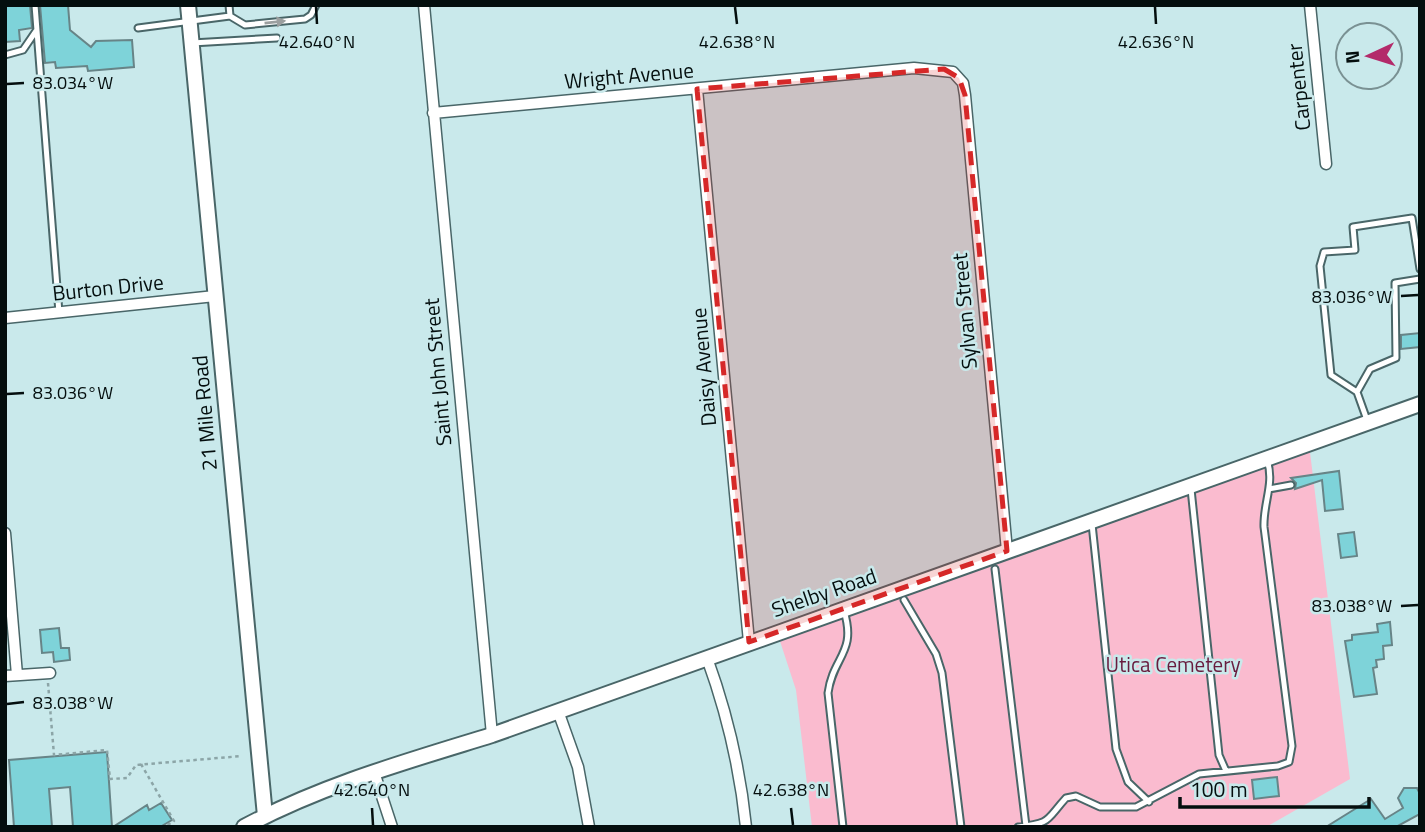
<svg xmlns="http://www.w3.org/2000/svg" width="1425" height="832" viewBox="0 0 1425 832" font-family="'Titillium Web',sans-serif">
<rect width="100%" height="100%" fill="#c9e9eb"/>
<path fill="#fabbcf" d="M1309,444L1350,779L1266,827H812L796,690L777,632Z"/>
<path fill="#7ed3d9" stroke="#678487" stroke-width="2" d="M5,5H30L32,28L19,30L20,41L5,42Z
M40,5H68L70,30L91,47L96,41L132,40L134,67L88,71L87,66L56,68L55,62L45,63Z
M1420,333V347L1401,349V335Z
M1339,471L1343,509L1325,511L1322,480L1295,489L1296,483L1291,478Z
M1354,532L1357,556L1341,558L1338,534Z
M1390,622L1392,645L1383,646L1384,659L1376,660L1377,667L1373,668L1377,694L1354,697L1345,641L1352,640V635L1378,632L1377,624Z
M59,628L61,648H69L70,660L54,662L53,652L42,653L40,630Z
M107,752L112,827H73L70,787L49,789L52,827H14L9,760Z
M1277,777L1279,796L1254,799L1252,780Z
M1404,788H1417L1420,794V814L1396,827H1326L1371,799L1385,819L1403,808L1398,798Z
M161,803L172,820L160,827H113L147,805L149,810Z"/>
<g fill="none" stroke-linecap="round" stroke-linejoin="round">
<defs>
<path id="lane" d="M35,5L59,313
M230,16L245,25L305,19L311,15L316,5
M138,28L230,16L229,5
M192,43L277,38
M5,55L23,50L36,31
M1357,392L1370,369L1396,358L1395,283L1420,279
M1367,420L1357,392L1331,375L1320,266L1324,252L1355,250L1353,227L1412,218L1420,269
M1191,489L1219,755L1226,771
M1269,489L1291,485
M1092,524L1116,749L1128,782L1149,802
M995,569L1026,826
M904,600L936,654L942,673L961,827
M843,827L828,693C833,656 857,653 844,611
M1018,827C1052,823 1045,821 1066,798L1076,796L1100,807H1136L1199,774L1278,766L1289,762L1292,746L1264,527C1263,503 1275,483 1267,460"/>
<path id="street" d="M424,5L492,735
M1310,5L1326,164
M697,89L749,642
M433,113L914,68L953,72L963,83L965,95L1007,551
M5,318L215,296
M5,533L17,675
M707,658C727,713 740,768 746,827
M5,676L50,673
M558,711L578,767L589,827
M374,772L392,827"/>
<path id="secondary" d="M188,5L265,816
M244,827C322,785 408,761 492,735L1420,404"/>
</defs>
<use href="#lane" stroke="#496668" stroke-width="9"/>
<use href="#street" stroke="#496668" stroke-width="13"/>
<use href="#secondary" stroke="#496668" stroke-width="18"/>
<path stroke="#8ca5a7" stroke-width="2.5" stroke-dasharray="3.5 3.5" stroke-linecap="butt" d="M48,683L54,755L107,750L110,779L127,778L136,765L242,756
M141,764L174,821L164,827"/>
<use href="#lane" stroke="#fff" stroke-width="5"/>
<use href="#street" stroke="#fff" stroke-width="10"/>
<use href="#secondary" stroke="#fff" stroke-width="14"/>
</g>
<defs><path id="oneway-solid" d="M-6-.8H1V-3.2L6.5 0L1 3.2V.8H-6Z" transform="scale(1.75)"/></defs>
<use fill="#9b9f9f" href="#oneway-solid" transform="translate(275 22) rotate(-6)"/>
<path fill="#d62828" fill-opacity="0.2" stroke="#d62828" stroke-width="5" stroke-dasharray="14 9" stroke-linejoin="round" d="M944,69L959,78L965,95L1007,551L749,642L697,89Z"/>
<path fill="none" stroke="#040e0e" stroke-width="2.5" d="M316,7L317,24M735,7L737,24M1155,7L1156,24M7,84L24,83M1401,296L1418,295M7,394L24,393M1401,606L1418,605M7,704L24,702M372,808L373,825M791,808L793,825"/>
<g text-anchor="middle" stroke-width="5" stroke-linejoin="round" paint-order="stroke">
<g font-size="21" fill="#040e0e" stroke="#c9e9eb">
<text transform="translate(629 76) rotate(-5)" y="7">Wright Avenue</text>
<text transform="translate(1299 87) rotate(-96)" y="7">Carpenter</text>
<text transform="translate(108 288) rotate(-6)" y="7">Burton Drive</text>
<text transform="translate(965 311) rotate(-95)" y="7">Sylvan Street</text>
<text transform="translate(704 367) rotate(-95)" y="7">Daisy Avenue</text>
<text transform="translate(438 372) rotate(-95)" y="7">Saint John Street</text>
<text transform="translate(205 413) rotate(-95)" y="7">21 Mile Road</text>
<text transform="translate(824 593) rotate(-19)" y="7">Shelby Road</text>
</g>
<g font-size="21" fill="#681c3e" stroke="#c9e9eb">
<text x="1173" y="672">Utica Cemetery</text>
</g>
</g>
<g font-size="18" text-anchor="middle" fill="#040e0e" stroke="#c9e9eb" stroke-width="5" stroke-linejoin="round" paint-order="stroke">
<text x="317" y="48">42.640°N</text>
<text x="737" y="48">42.638°N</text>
<text x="1156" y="48">42.636°N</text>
<text x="73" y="89">83.034°W</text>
<text x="1352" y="303">83.036°W</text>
<text x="73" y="399">83.036°W</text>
<text x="1352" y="612">83.038°W</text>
<text x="73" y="709">83.038°W</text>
<text x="372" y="796">42.640°N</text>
<text x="791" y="796">42.638°N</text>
</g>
<rect width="1425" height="832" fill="none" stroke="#040e0e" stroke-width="14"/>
<g transform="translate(1369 56) rotate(266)"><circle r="33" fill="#c9e9eb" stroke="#7a9193" stroke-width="2"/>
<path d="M0-5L12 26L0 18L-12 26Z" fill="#b32a6a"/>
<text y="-10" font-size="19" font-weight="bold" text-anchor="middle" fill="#040e0e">N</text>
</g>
<path d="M1180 797v10h189v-10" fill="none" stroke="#040e0e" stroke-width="3.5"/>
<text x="1190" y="797" font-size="21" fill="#040e0e" stroke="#c9e9eb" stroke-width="5" paint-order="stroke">100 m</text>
</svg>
